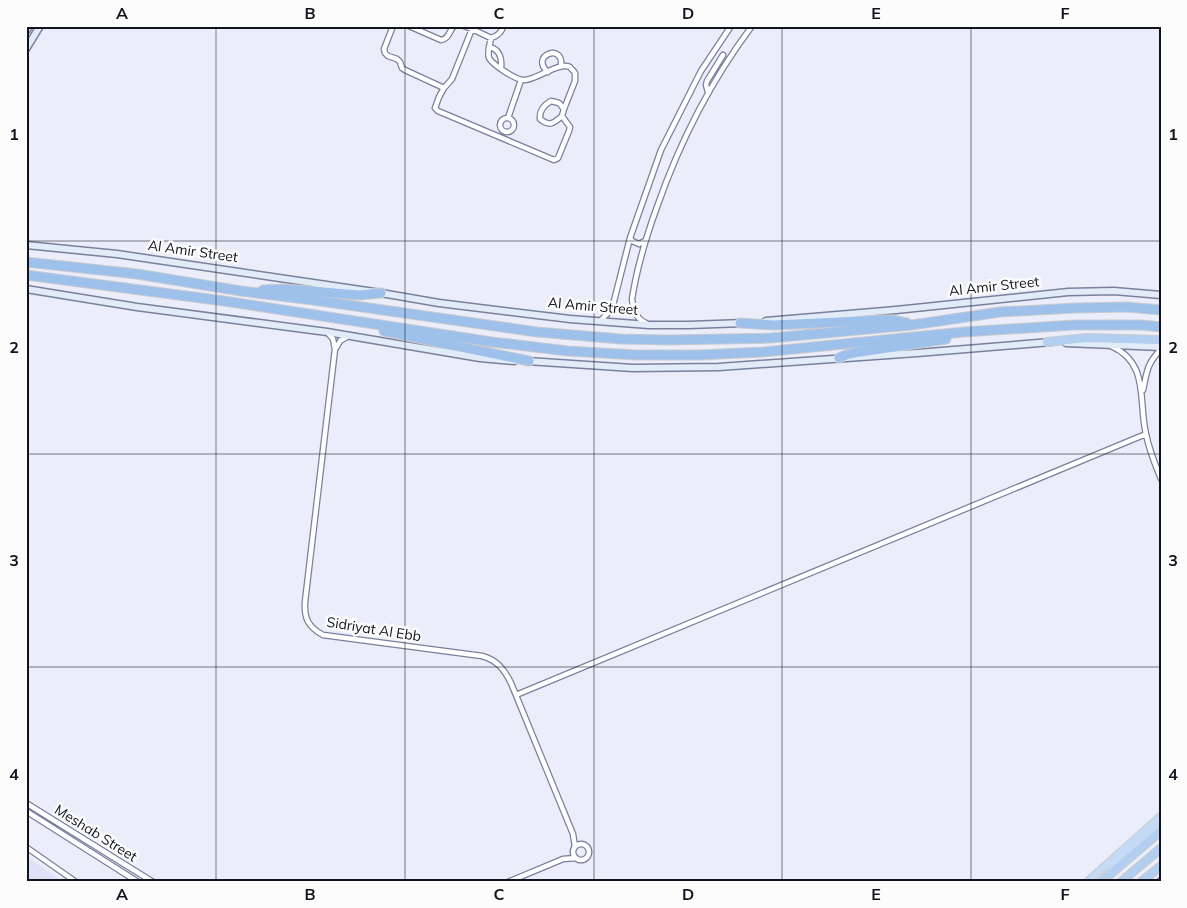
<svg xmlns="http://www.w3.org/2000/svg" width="1187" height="908" viewBox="0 0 1187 908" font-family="Mulish,sans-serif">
<rect width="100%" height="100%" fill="#ebeefa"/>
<path fill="#dee2f9" d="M26,856L63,882H26Z"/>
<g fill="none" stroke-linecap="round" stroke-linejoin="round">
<defs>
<path id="minor" d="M393,26L384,49L385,53L388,56L397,59L400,62L402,68L405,70L444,88L452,79L472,29
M409,26L441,40C449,39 449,31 454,26
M464,26L472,29L491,38C497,36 502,33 503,26
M491,38C490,44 487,52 489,58C493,65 517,81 525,80C538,79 558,62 570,67C570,68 575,72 575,73V81L564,109
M489,47C500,49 502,59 501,68
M548,72C529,56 564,42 561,66
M444,88L439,97L435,108L438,111L554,160L558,158L569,131L570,127L562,116L564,109L559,103L551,101C544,105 539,110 540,119C550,127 554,123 562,116
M708,92L706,85L707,81L723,55
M508,118L521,80
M500 125a7 7 0 1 1 14 0a7 7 0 1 1-14 0Z
M630,238L632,241L639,244L645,241
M600,321L609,312L613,305L630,238L661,150L701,71L731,26
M646,323C636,319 633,309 632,299C637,267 646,237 657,207C680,141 710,82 752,26
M327,332L333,339L335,349L305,602C304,618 308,627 323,635L482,656C497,660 504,669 511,683L573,834L575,847
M1111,346C1150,363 1138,401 1146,434C1149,450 1155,464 1161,479
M336,348L340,341L348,336
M1143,390C1147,371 1147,364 1161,349
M516,695L1146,434
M26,803L153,882
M26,811L138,882
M573 852a8 8 0 1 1 16 0a8 8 0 1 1-16 0Z
M26,847L76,882
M508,882L563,859L576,858
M1158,882L1161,880"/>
<path id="secondary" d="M26,31L29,26
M26,49L40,26
M26,245L117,254L381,293L439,303L570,319L649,325H689L744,323
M26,289L137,307L327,332L480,358L514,361
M766,321L896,310L1068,292L1114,291L1161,295
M1066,343L1161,347
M527,361L633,368L719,367L917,353L1051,342"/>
<path id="primary" d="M1109,873L1115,865L1161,823
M1087,882L1161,816"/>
<path id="trunk" d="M1047,342L1087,338L1161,340
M1101,882L1161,831
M1121,882L1161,848
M1141,882L1161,866"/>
<path id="motorway" d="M26,262L137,274L241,291L313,300L537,332L621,339L668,340L771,338L912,325L1000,312L1075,308L1127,307L1161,310
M26,275L224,301L492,342L568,351L636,355H700L763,352L964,332L1074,325H1141L1161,327
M263,290L285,289L359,295L381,293
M740,323L774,325L884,320H891L907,323
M384,331L529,361
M839,358L846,355L854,353L946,339"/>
</defs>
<use href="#minor" stroke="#7a809b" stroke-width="7"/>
<use href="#secondary" stroke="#7a809b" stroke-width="9"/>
<use href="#primary" stroke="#cbcbce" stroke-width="9"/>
<use href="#trunk" stroke="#cbcbce" stroke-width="10"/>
<use href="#motorway" stroke="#cbcbce" stroke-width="11"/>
<use href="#minor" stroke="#fff" stroke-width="4.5"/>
<use href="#secondary" stroke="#e2ecf9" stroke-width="6"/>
<use href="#primary" stroke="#c5daf4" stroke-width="7"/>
<use href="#trunk" stroke="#b2cef0" stroke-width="8"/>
<use href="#motorway" stroke="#9ec1ec" stroke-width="9"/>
</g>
<path fill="none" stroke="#12131e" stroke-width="1" stroke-opacity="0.55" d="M216,26V882M405,26V882M594,26V882M782,26V882M971,26V882M26,241H1161M26,454H1161M26,667H1161"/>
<g text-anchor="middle" stroke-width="5" stroke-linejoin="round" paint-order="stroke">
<g font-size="14" fill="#12131e" stroke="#fcfcfc">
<text transform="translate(193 251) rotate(8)" y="5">Al Amir Street</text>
<text transform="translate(994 286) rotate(-6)" y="5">Al Amir Street</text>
<text transform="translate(593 306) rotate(5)" y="5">Al Amir Street</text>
<text transform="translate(374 629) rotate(9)" y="5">Sidriyat Al Ebb</text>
<text transform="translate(96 833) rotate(32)" y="5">Meshab Street</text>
</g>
</g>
<rect width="1187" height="908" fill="none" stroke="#fcfcfc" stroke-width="55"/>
<rect x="28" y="28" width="1132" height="852" fill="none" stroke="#12131e" stroke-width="2"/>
<g font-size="16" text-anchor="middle" font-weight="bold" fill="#12131e">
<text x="122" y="19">A</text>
<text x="310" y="19">B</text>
<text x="499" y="19">C</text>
<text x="688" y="19">D</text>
<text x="876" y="19">E</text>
<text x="1065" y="19">F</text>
<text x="14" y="140">1</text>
<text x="1173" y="140">1</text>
<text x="14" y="353">2</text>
<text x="1173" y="353">2</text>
<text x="14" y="566">3</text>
<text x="1173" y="566">3</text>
<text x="14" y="780">4</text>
<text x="1173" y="780">4</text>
<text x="122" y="900">A</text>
<text x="310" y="900">B</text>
<text x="499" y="900">C</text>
<text x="688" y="900">D</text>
<text x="876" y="900">E</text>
<text x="1065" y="900">F</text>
</g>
</svg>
